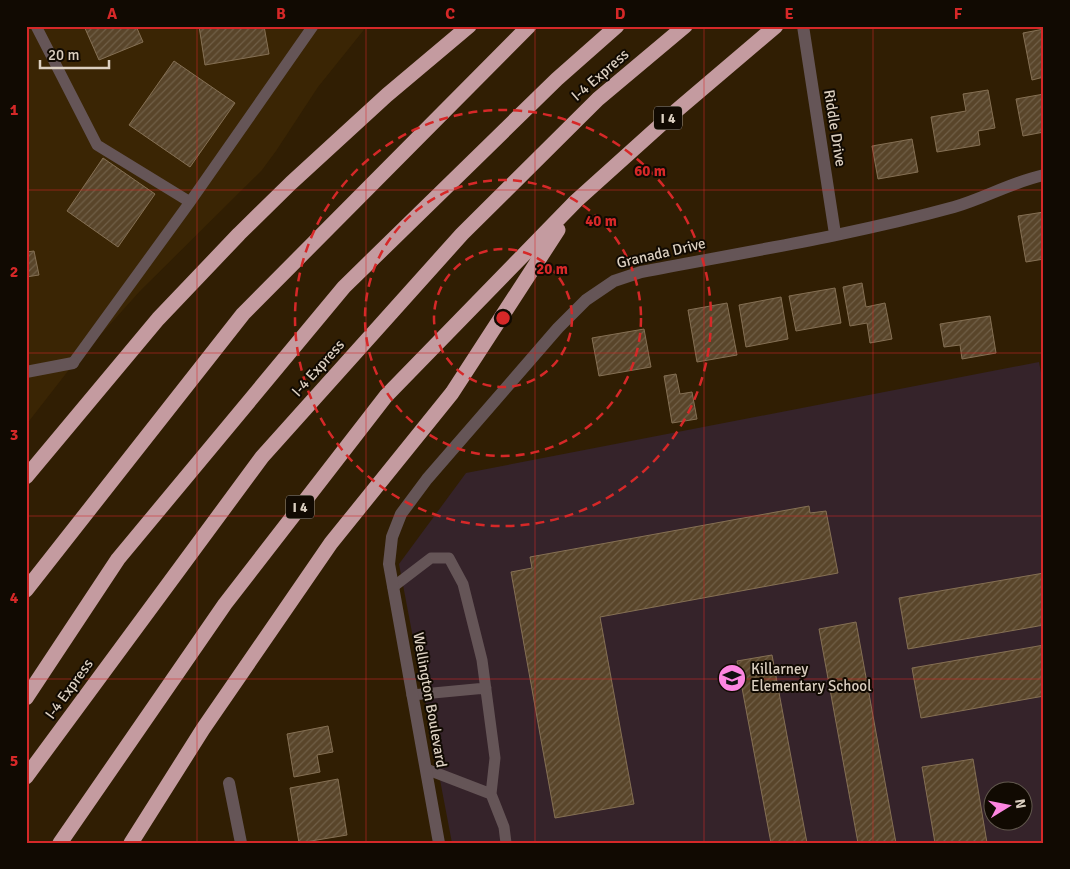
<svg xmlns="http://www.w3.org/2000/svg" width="1070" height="869" viewBox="0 0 1070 869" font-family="Signika,sans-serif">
<defs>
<pattern id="building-hatch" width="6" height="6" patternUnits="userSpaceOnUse" patternTransform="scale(1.25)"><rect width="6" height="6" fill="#59452a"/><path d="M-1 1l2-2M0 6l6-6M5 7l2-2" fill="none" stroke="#705f47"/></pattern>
</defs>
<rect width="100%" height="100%" fill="#301e03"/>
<path fill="#3a2504" d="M26,26H367L318,87L276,151L262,170L140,291L68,371L26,425Z"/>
<path fill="#35232a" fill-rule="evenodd" d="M1039,362L1044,388V843H452L399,564L466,473ZM992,792H1022V822H992Z"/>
<path fill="url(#building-hatch)" stroke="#857054" d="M84,26H136L143,42L99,60Z
M199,26H264L269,54L205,65Z
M1044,29V77L1032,80L1023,33Z
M174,61L235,103L190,167L129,125Z
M988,90L995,128L978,131L980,145L937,152L931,117L966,111L963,94Z
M1044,94V132L1023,136L1016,99Z
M912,139L918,172L878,179L872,146Z
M103,158L155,194L118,247L67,211Z
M1044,212V259L1026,262L1018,216Z
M34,251L39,275L26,277V252Z
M862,283L866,307L885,303L892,339L870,343L867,323L850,326L843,287Z
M835,288L841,323L796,331L789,296Z
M781,297L788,339L746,347L739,305Z
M727,303L737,355L697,362L688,310Z
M990,316L996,353L962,359L960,345L944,347L940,324Z
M644,329L651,367L599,376L592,338Z
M676,374L680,394L692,392L697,419L672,423L664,376Z
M809,506L810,513L826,511L838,573L600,617L634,804L555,818L511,572L532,568L530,557Z
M1044,573V625L908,649L899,598Z
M856,622L896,843H858L819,629Z
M1044,645V696L921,718L912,668Z
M772,655L807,843H771L737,661Z
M328,726L333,752L317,755L320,772L294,777L287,734Z
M973,759L987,843H935L922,767Z
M338,779L347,835L299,843L290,788Z"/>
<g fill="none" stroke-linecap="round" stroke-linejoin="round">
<path stroke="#655557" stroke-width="11" d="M36,26L97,145L190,202
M73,363L190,202L313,26
M393,587L431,558H449L463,584L482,660L495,758L491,794L504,827L506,843
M412,695L486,688
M426,769L491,794"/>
<path stroke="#655557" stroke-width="12" d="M803,26L835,234
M26,372L73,363
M229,783L241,843
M439,843L389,564L392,537L401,514L427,479L558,328L586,300L614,281L641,272C745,252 852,235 954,207C985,198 1012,182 1044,175"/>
<path stroke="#c49ba0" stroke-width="15" d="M26,477L158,319L239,234L291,183L387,95L469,26
M26,590L243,314L529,26
M26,698L118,559L344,287L557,79L617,26
M26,777L262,457L462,234L598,99L685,26
M60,843L225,604L386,396L576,201L676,111L776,26
M131,843L203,729L331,543L452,393L558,230"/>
</g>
<path fill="none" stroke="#d62828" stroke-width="1" stroke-opacity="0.55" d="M197,26V843M366,26V843M535,26V843M704,26V843M873,26V843M26,190H1044M26,353H1044M26,516H1044M26,679H1044"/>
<g fill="none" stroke="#d62828" stroke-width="2.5" stroke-dasharray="9 6">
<circle cx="503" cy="318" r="69"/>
<circle cx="503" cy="318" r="138"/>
<circle cx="503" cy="318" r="208"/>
</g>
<defs>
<symbol id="school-disc" viewBox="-11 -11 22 22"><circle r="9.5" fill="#fd86e1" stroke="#110a02"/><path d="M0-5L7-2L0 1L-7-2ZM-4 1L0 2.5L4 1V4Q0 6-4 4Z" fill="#111"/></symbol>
</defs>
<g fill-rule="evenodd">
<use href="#school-disc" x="716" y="662" width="32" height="32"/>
</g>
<g text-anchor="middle" stroke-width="4" stroke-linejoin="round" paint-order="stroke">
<g fill="#110a02" stroke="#9e9487" stroke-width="1">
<rect x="654" y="106.5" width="28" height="23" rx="4"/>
<rect x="286" y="495.5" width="28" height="23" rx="4"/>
</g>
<g font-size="14" font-weight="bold" fill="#dbcfc0">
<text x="668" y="123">I 4</text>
<text x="300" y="512">I 4</text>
</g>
<g font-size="15" fill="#dbcfc0" stroke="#110a02">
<text transform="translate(600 75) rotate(-41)" y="5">I-4 Express</text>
<text transform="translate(835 128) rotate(81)" y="5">Riddle Drive</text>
<text transform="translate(661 253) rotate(-13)" y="5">Granada Drive</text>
<text transform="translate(318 368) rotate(-48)" y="5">I-4 Express</text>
<text transform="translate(69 689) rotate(-54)" y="5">I-4 Express</text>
<text transform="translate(430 700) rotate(80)" y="5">Wellington Boulevard</text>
</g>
<g font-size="15" fill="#dbcfc0" stroke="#110a02" text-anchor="start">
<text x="751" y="674">Killarney<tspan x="751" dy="17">Elementary School</tspan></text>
</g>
</g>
<circle cx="503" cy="318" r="8" fill="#d62828" stroke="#110a02" stroke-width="2.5"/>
<g font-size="15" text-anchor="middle" font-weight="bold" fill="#d62828" stroke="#110a02" stroke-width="4" stroke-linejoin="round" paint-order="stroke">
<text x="650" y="176">60 m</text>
<text x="601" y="226">40 m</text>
<text x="552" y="274">20 m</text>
</g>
<rect width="1070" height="869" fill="none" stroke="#110a02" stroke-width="55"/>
<g transform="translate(1008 806) rotate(80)"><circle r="24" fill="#110a02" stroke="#62594e"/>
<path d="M0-4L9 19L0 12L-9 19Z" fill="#fd86e1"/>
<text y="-8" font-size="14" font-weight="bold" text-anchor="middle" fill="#dbcfc0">N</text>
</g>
<path d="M40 60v8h69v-8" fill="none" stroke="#dbcfc0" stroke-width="2.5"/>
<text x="48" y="60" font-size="15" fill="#dbcfc0" stroke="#110a02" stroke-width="4" paint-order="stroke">20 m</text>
<rect x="28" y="28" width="1014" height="814" fill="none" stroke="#d62828" stroke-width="2"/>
<g font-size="16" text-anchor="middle" font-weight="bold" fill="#d62828">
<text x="112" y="19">A</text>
<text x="281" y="19">B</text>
<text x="450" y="19">C</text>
<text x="620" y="19">D</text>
<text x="789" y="19">E</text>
<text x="958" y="19">F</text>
<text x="14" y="115">1</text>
<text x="14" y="277">2</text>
<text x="14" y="440">3</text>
<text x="14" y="603">4</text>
<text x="14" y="766">5</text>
</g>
</svg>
